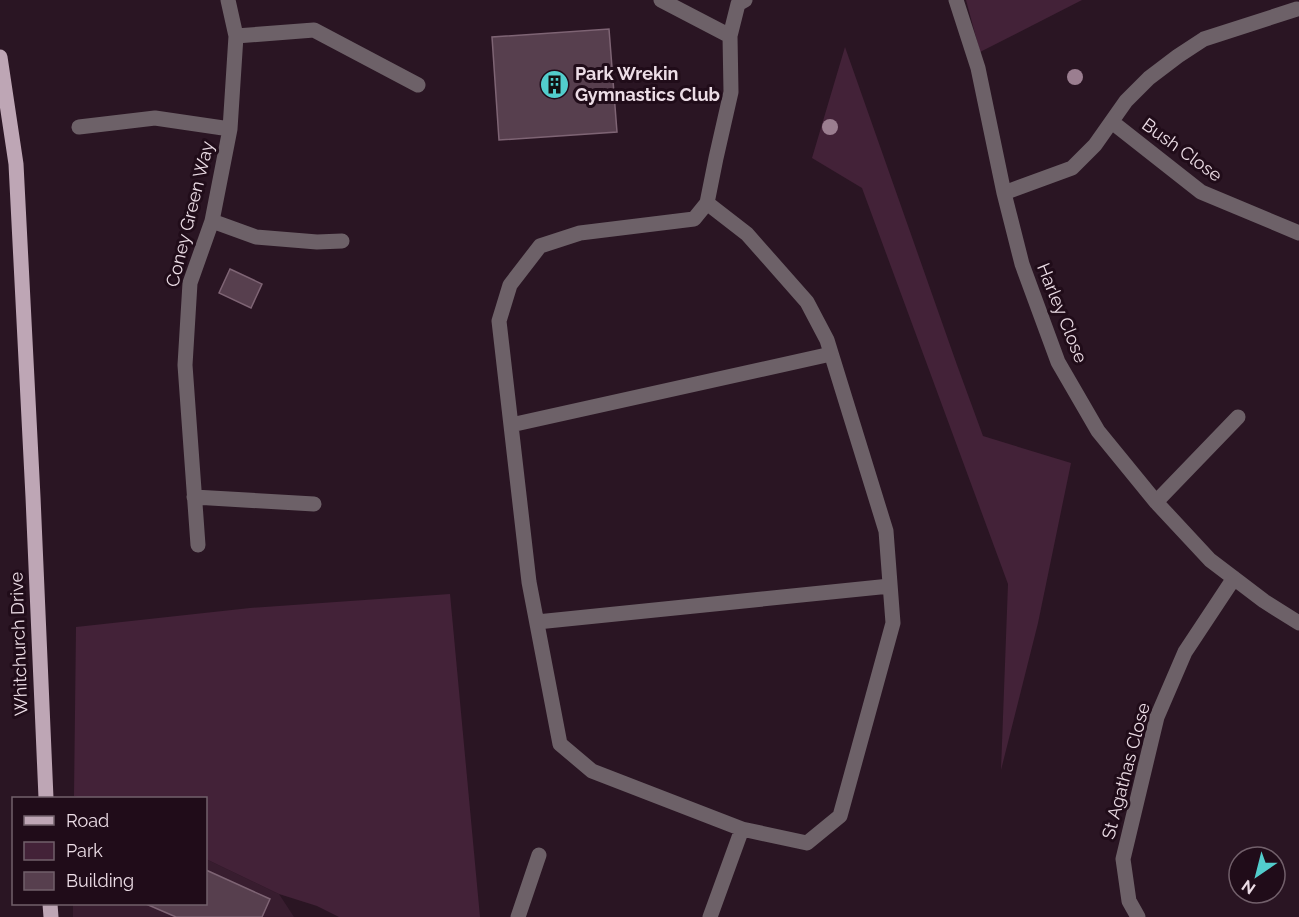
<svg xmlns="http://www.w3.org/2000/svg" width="1299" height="917" viewBox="0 0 1299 917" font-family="Raleway,sans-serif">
<rect width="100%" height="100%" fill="#2a1523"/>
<path fill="#381d2f" d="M206,859L279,894L294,917H73V904H206Z"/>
<path fill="#432238" d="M966,0H1082L980,52Z
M845,47L957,365L983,436L1071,463L1038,623L1001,770L1008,584L862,188L812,158Z
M450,594L480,917H339L317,906L279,894L206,859V798H80L74,796L76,627L250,608Z"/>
<path fill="#573f4e" stroke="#7e6474" stroke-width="1.5" d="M609,29L617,132L499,140L492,37Z
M230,269L262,284L251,308L219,293Z
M206,870L270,899L262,917H176L146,904H206Z"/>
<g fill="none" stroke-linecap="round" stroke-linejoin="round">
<path stroke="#6d6168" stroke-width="15" d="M661,0L730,36
M956,0L978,68L1004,193L1022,264L1058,362L1098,431L1156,502L1210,560L1264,601L1299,623
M236,36L314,30L418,85
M1112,122L1201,192L1299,233
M79,127L155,118L230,129
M1004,193L1072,168L1095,145L1126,101L1149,78L1178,56L1204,39L1297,9
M707,203L747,234L807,302L827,340L886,531L893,623L840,816L807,843L742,829L592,771L560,744L529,582L499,321L510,285L540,246L580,233L694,219L707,203L716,158L731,92L730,36L738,4L745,0
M212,221L256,237L317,242L342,241
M511,425L831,354
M194,497L314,504
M1156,502L1238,417
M198,545L185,365L190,283L212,221L230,129L236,36L228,0
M537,622L890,586
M518,917L539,855
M710,917L742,829
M1138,917L1129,901L1123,859L1157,717L1185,652L1234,578"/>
<path stroke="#bea6b5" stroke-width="15" d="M0,57L16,164L33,497L46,798
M50,904L51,917"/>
</g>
<g fill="#9b7e90">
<circle cx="1075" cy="77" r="8"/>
<circle cx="830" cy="127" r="8"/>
</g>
<defs>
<symbol id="building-disc" viewBox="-11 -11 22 22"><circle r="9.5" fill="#52cdcc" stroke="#200c19"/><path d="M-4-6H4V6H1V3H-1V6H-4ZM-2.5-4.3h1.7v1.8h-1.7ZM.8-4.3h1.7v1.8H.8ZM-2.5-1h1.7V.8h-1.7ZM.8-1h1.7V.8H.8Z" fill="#111"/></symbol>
</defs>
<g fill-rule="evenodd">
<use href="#building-disc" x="538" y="68" width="33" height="33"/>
</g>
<g text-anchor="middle" stroke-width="6" stroke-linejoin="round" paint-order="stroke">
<g font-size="18" font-weight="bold" fill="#ecdde6" stroke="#200c19" text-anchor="start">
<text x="575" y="80">Park Wrekin<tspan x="575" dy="21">Gymnastics Club</tspan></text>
</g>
<g font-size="18" fill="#ecdde6" stroke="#200c19">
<text transform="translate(1182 150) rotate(36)" y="6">Bush Close</text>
<text transform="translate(190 214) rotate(-76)" y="6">Coney Green Way</text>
<text transform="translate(1062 313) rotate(68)" y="6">Harley Close</text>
<text transform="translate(19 644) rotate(-92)" y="6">Whitchurch Drive</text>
<text transform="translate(1126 771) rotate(-75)" y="6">St Agathas Close</text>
</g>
</g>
<rect x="12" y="797" width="195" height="108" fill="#200c19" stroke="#72606b" stroke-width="1.5"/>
<rect x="24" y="816" width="30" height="9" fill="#bea6b5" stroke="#72606b" stroke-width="1.5"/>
<text x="66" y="827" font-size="18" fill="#ecdde6">Road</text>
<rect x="24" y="842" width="30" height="18" fill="#432238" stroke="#72606b" stroke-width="1.5"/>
<text x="66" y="857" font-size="18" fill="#ecdde6">Park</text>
<rect x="24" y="872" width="30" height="18" fill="#573f4e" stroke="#72606b" stroke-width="1.5"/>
<text x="66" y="887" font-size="18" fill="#ecdde6">Building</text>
<g transform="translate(1257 875) rotate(215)"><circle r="28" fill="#200c19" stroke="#72606b" stroke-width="1.5"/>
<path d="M0-4.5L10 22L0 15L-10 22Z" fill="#52cdcc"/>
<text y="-9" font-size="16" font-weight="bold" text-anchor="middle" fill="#ecdde6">N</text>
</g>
</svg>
